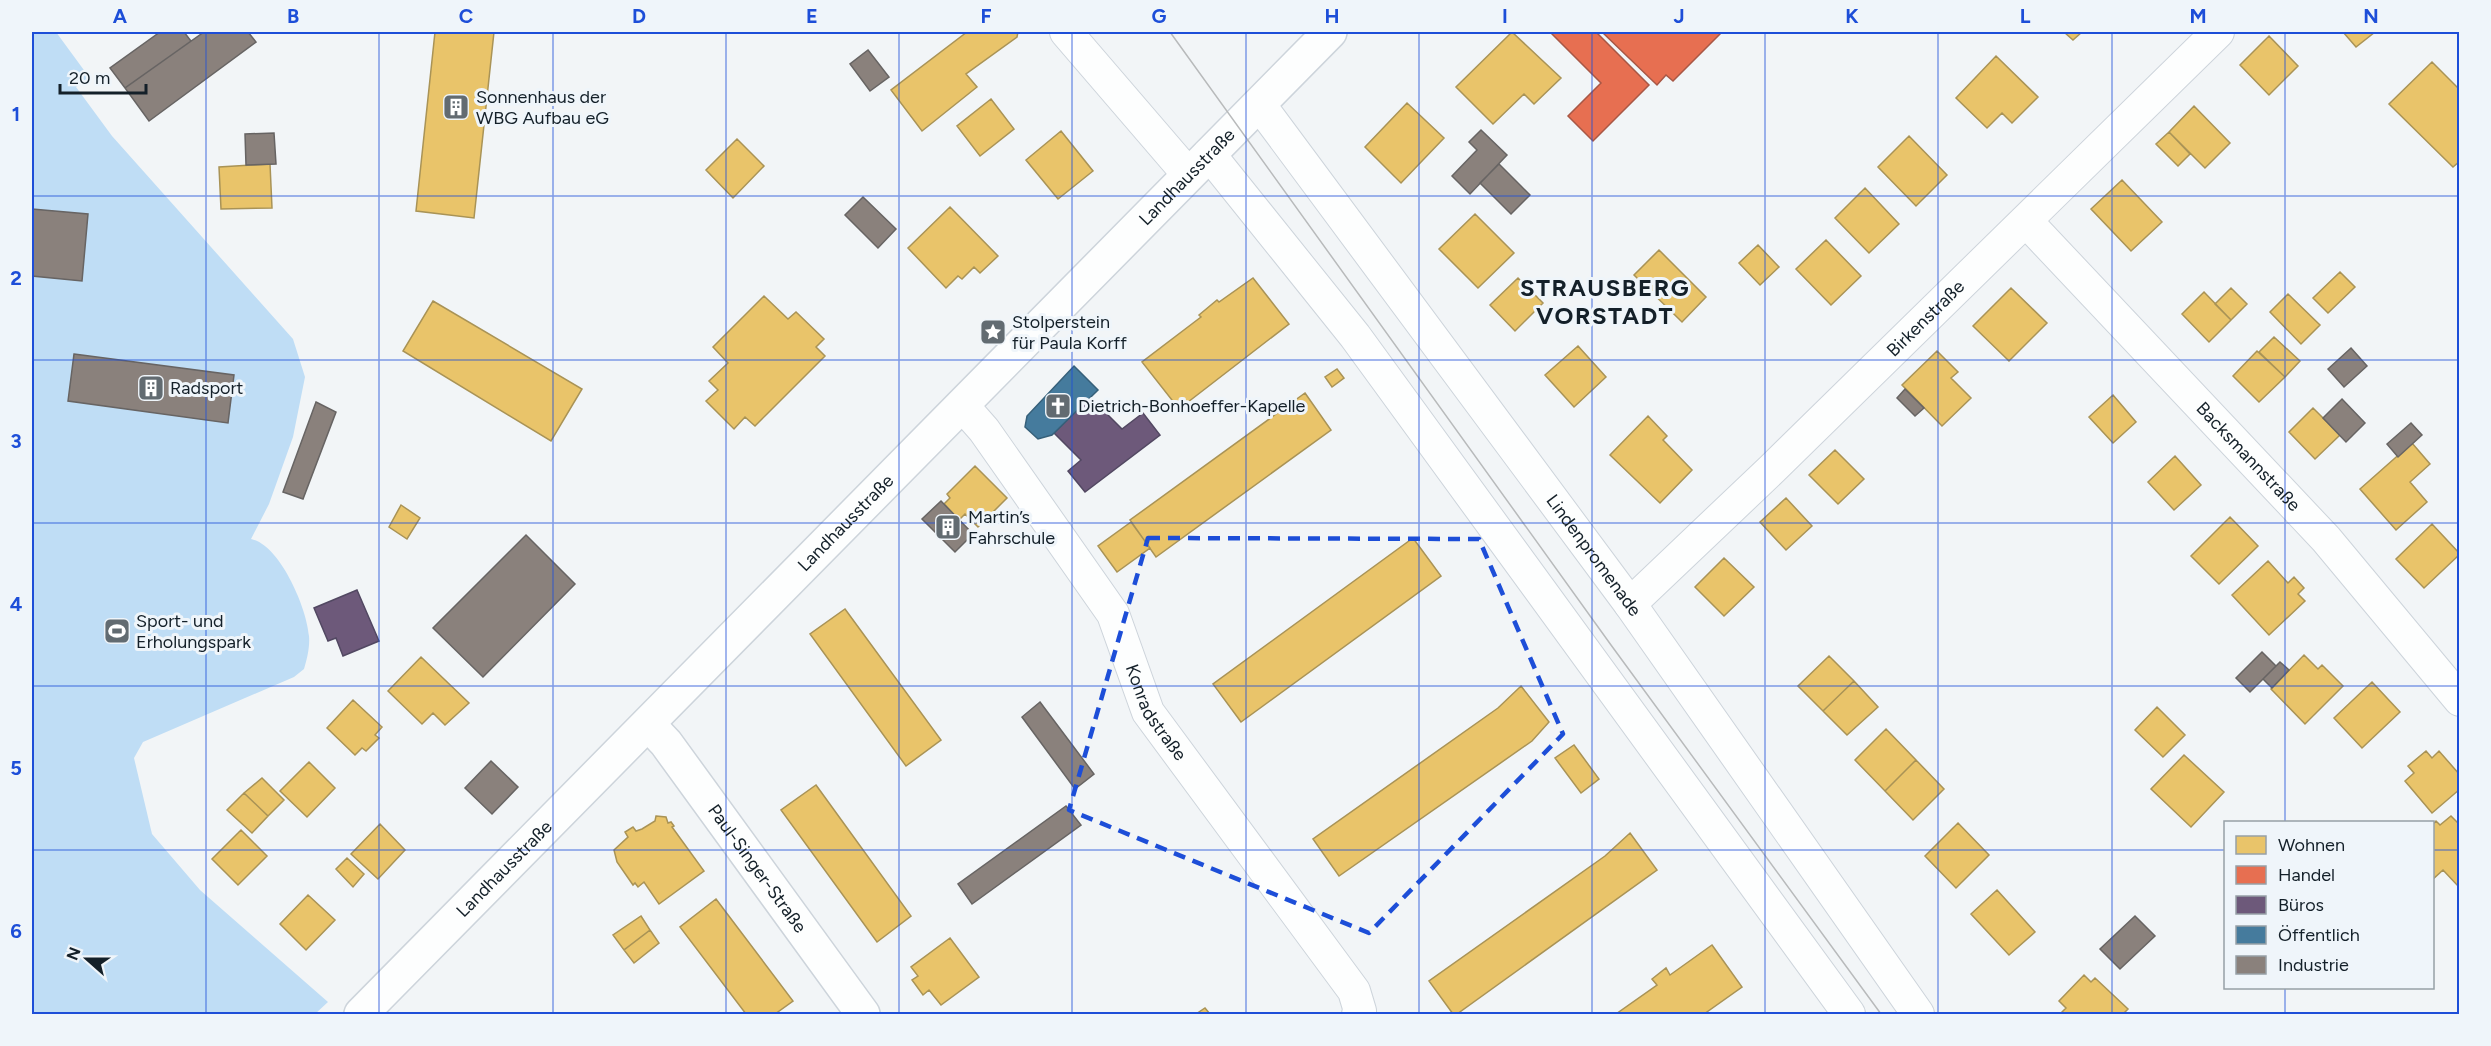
<svg xmlns="http://www.w3.org/2000/svg" width="2491" height="1046" viewBox="0 0 2491 1046" font-family="Figtree,sans-serif">
<rect width="100%" height="100%" fill="#f2f5f7"/>
<path fill="#bfddf5" d="M32,32H56L89,77L76,87L112,136L293,339L305,377L293,437L269,504L251,539C280,545 307,608 309,636C310,647 307,659 304,669L294,677L143,742L134,758L152,834L200,890L328,1002L315,1014H32Z"/>
<path fill="#e9c46a" stroke="#a99356" stroke-width="1.5" d="M435,32H494L474,218L416,211Z
M967,32H1018L1017,37L966,74L977,87L922,131L891,90Z
M1512,32L1561,78L1534,104L1524,94L1493,124L1456,87Z
M2064,32H2082L2073,40Z
M2343,32H2375L2356,47Z
M2269,36L2298,66L2269,95L2240,65Z
M1996,56L2038,97L2012,123L2002,113L1987,128L1956,98Z
M2432,62L2460,90V161L2453,167L2389,104Z
M991,99L1014,129L980,156L957,126Z
M1407,103L1444,138L1401,183L1365,147Z
M2194,106L2230,143L2205,168L2169,132Z
M1061,131L1093,171L1058,199L1026,160Z
M2169,132L2190,154L2178,166L2156,144Z
M1909,136L1947,175L1916,206L1878,167Z
M737,139L764,166L733,198L706,170Z
M270,164L272,208L221,209L219,167Z
M2122,180L2162,222L2131,251L2091,209Z
M1865,188L1899,224L1869,253L1835,218Z
M950,207L998,256L980,273L974,267L962,279L958,276L946,288L908,248Z
M1475,214L1514,253L1478,288L1439,249Z
M1826,240L1861,276L1831,305L1796,269Z
M1758,245L1779,267L1760,285L1739,263Z
M1659,250L1706,297L1682,322L1634,275Z
M2340,272L2355,287L2328,313L2313,298Z
M1253,278L1289,324L1179,409L1142,362L1201,317L1199,315L1217,300L1219,302Z
M1518,278L1543,303L1515,331L1490,305Z
M2011,288L2047,323L2009,361L1973,326Z
M2231,288L2247,304L2231,320L2215,304Z
M2204,292L2231,320L2209,342L2182,314Z
M2288,294L2320,325L2301,344L2270,312Z
M764,296L788,319L796,312L824,339L816,347L825,356L755,426L745,417L734,429L706,401L718,390L709,381L728,363L713,347Z
M433,301L582,389L551,441L403,351Z
M2274,337L2300,361L2285,377L2259,352Z
M1578,346L1606,377L1574,407L1545,375Z
M1937,351L1958,372L1951,378L1971,398L1942,426L1902,385Z
M2257,351L2285,377L2259,402L2233,376Z
M1337,369L1344,378L1332,387L1325,377Z
M1305,393L1331,430L1156,557L1130,520Z
M2113,395L2136,422L2113,443L2089,417Z
M2313,408L2340,435L2315,459L2289,432Z
M1648,416L1667,436L1663,440L1692,470L1660,503L1610,455Z
M2412,443L2430,464L2410,482L2427,502L2396,530L2360,489Z
M1835,450L1864,479L1838,504L1809,475Z
M2175,456L2201,485L2174,510L2148,482Z
M975,466L1007,498L978,527L965,514L959,520L944,504L950,498L947,494Z
M1786,498L1812,526L1786,550L1760,522Z
M401,505L420,518L407,539L389,527Z
M2230,517L2258,546L2219,584L2191,556Z
M1131,522L1150,548L1117,572L1098,546Z
M2432,524L2460,554L2424,588L2396,559Z
M1413,538L1441,576L1241,722L1213,684Z
M1724,558L1754,587L1724,616L1695,587Z
M2268,561L2288,583L2294,577L2304,588L2298,594L2305,601L2269,635L2232,595Z
M845,609L941,740L906,766L810,634Z
M2304,655L2318,669L2322,665L2343,686L2305,724L2271,689Z
M1829,656L1854,681L1823,711L1798,686Z
M421,657L469,703L445,725L433,713L422,724L388,691Z
M1854,681L1878,707L1847,735L1823,711Z
M2372,682L2400,712L2362,748L2334,718Z
M1521,686L1549,722L1532,741L1339,876L1313,839L1498,708Z
M353,700L382,727L375,735L379,738L366,751L362,748L355,755L327,728Z
M2157,707L2185,735L2163,757L2135,730Z
M1886,729L1916,760L1885,791L1855,760Z
M1574,745L1599,779L1581,793L1555,758Z
M2426,751L2432,758L2439,751L2460,775V789L2432,813L2405,781L2414,773L2408,766Z
M2184,755L2224,792L2191,827L2151,789Z
M1916,760L1944,789L1913,820L1885,791Z
M309,762L335,788L307,817L280,791Z
M262,778L284,800L268,816L244,793Z
M816,785L911,916L877,942L781,810Z
M244,793L268,816L252,833L227,810Z
M656,816L666,817L668,823L671,822L674,826L672,827L704,871L659,904L644,882L638,887L635,883L633,885L617,862L614,850L628,837L625,832L633,827L636,831L642,829L655,821Z
M2451,816L2460,825L2458,886L2443,870L2432,880V825L2436,821L2440,825Z
M1958,823L1989,855L1956,888L1925,856Z
M380,824L405,850L378,879L351,854Z
M241,830L267,856L238,885L212,859Z
M1630,833L1657,870L1457,1014H1453L1429,981L1605,856Z
M347,858L364,874L353,887L336,869Z
M1997,890L2035,932L2009,955L1971,914Z
M308,895L335,920L306,950L280,924Z
M716,899L793,1001L775,1014H746L680,927Z
M641,916L650,930L624,950L613,935Z
M650,930L659,943L634,963L624,950Z
M950,938L979,977L941,1005L929,990L923,995L912,980L918,976L911,967Z
M1712,945L1742,987L1704,1014H1616L1657,985L1652,979L1666,968L1670,975Z
M2084,975L2091,982L2095,978L2128,1009L2123,1014H2060L2066,1008L2059,1001Z
M1205,1008L1210,1014H1196Z"/>
<path fill="#e76f51" stroke="#a85745" stroke-width="1.5" d="M1550,32H1596L1649,85L1593,141L1568,116L1601,83Z
M1602,32H1718L1720,34L1673,81L1666,75L1657,85Z"/>
<path fill="#6d597a" stroke="#524862" stroke-width="1.5" d="M1088,399L1095,406L1097,404L1122,429L1143,413L1160,435L1085,492L1068,471L1081,460L1054,433Z
M357,590L379,641L343,656L336,638L328,641L314,608Z"/>
<path fill="#457b9d" stroke="#36607a" stroke-width="1.5" d="M1074,366L1098,390L1052,435L1038,439L1025,427L1027,416Z"/>
<path fill="#8a817c" stroke="#676463" stroke-width="1.5" d="M160,32H184L191,41L125,88L110,68Z
M204,32H248L256,42L149,121L125,88Z
M868,50L889,77L870,91L850,64Z
M1481,130L1507,155L1470,194L1452,176L1477,150L1469,142Z
M274,133L276,164L246,165L245,134Z
M1499,164L1530,195L1511,214L1480,183Z
M863,197L896,229L878,248L845,215Z
M32,209L88,214L82,281L32,276Z
M2351,348L2367,366L2344,387L2328,369Z
M74,354L234,375L228,423L68,401Z
M1905,389L1924,408L1915,416L1897,398Z
M2342,399L2365,423L2346,442L2323,418Z
M316,402L336,412L303,499L283,492Z
M2411,423L2422,435L2398,457L2387,444Z
M941,501L973,534L955,552L922,519Z
M526,535L575,584L483,677L433,628Z
M2262,652L2276,666L2250,692L2236,678Z
M2280,662L2289,670L2272,688L2263,679Z
M1040,702L1094,774L1075,789L1022,717Z
M491,761L518,787L492,814L465,788Z
M1066,806L1081,825L972,904L958,884Z
M2135,916L2155,936L2120,969L2100,949Z"/>
<g fill="none" stroke-linecap="round" stroke-linejoin="round">
<defs>
<g id="street">
<path d="M1066,32L1188,174"/>
<path id="s1" d="M1259,104L1630,604L1918,1014"/>
<path d="M1209,154L1355,336L1849,1014"/>
<path id="s2" d="M2026,221L2326,539L2460,700"/>
<path id="s3" d="M962,405L984,430L1113,614L1148,712L1354,991L1360,1011L1358,1014"/>
<path id="s4" d="M1630,604L1772,469L2218,32"/>
</g>
<g id="secondary">
<path id="s5" d="M649,725L666,743L863,1014"/>
<path id="s6" d="M361,1014L1330,32"/>
</g>
</defs>
<use href="#street" stroke="#cdd4db" stroke-width="34"/>
<use href="#secondary" stroke="#cdd4db" stroke-width="36"/>
<use href="#street" stroke="#fdfefe" stroke-width="32"/>
<use href="#secondary" stroke="#fdfefe" stroke-width="33"/>
<path stroke="#b8babb" stroke-width="1.5" d="M1170,32L1611,645L1881,1014"/>
</g>
<path fill="none" stroke="#1d4ed8" stroke-width="4.5" stroke-dasharray="12 8" stroke-linejoin="round" d="M1148,538L1479,539L1563,734L1369,933L1069,810Z"/>
<path fill="none" stroke="#1d4ed8" stroke-width="1.5" stroke-opacity="0.55" d="M206,32V1014M379,32V1014M553,32V1014M726,32V1014M899,32V1014M1072,32V1014M1246,32V1014M1419,32V1014M1592,32V1014M1765,32V1014M1938,32V1014M2112,32V1014M2285,32V822M32,196H2460M32,360H2460M32,523H2460M32,686H2460M32,850H2226M2432,850H2460M2285,988V1014"/>
<defs>
<symbol id="building-square" viewBox="-11 -11 22 22"><rect x="-9" y="-9" width="18" height="18" rx="4" fill="#626b71" stroke="#eff5fa"/><path d="M-4-6H4V6H1V3H-1V6H-4ZM-2.5-4.3h1.7v1.8h-1.7ZM.8-4.3h1.7v1.8H.8ZM-2.5-1h1.7V.8h-1.7ZM.8-1h1.7V.8H.8Z" fill="#fff"/></symbol>
<symbol id="sight-square" viewBox="-11 -11 22 22"><rect x="-9" y="-9" width="18" height="18" rx="4" fill="#626b71" stroke="#eff5fa"/><path d="M0-6L1.8-2.2L6-1.7L2.9 1.2L3.7 5.4L0 3.3L-3.7 5.4L-2.9 1.2L-6-1.7L-1.8-2.2Z" fill="#fff"/></symbol>
<symbol id="church-square" viewBox="-11 -11 22 22"><rect x="-9" y="-9" width="18" height="18" rx="4" fill="#626b71" stroke="#eff5fa"/><path d="M-1.2-6h2.4v3.5h3.3v2.4h-3.3V6h-2.4V-.1h-3.3v-2.4h3.3Z" fill="#fff"/></symbol>
<symbol id="stadium-square" viewBox="-11 -11 22 22"><rect x="-9" y="-9" width="18" height="18" rx="4" fill="#626b71" stroke="#eff5fa"/><path d="M0-5a6.5 5 0 1 0 0 10a6.5 5 0 1 0 0-10ZM-3.5-1.8h7v3.6h-7Z" fill="#fff"/></symbol>
</defs>
<g fill-rule="evenodd">
<use href="#building-square" x="441" y="92" width="30" height="30"/>
<use href="#sight-square" x="978" y="317" width="30" height="30"/>
<use href="#building-square" x="136" y="373" width="30" height="30"/>
<use href="#church-square" x="1043" y="391" width="30" height="30"/>
<use href="#building-square" x="933" y="512" width="30" height="30"/>
<use href="#stadium-square" x="102" y="616" width="30" height="30"/>
</g>
<g text-anchor="middle" stroke-width="6" stroke-linejoin="round" paint-order="stroke">
<g font-size="18" fill="#142029" stroke="#eff5fa" text-anchor="start">
<text x="476" y="103">Sonnenhaus der<tspan x="476" dy="21">WBG Aufbau eG</tspan></text>
<text x="1012" y="328">Stolperstein<tspan x="1012" dy="21">für Paula Korff</tspan></text>
<text x="170" y="394">Radsport</text>
<text x="1078" y="412">Dietrich-Bonhoeffer-Kapelle</text>
<text x="968" y="523">Martin’s<tspan x="968" dy="21">Fahrschule</tspan></text>
<text x="136" y="627">Sport- und<tspan x="136" dy="21">Erholungspark</tspan></text>
</g>
<g font-size="18" fill="#142029" stroke="#eff5fa">
<text dy="6" stroke="none"><textPath href="#s6" startOffset="1176">Landhausstraße</textPath></text>
<text dy="6" stroke="none"><textPath href="#s4" startOffset="411">Birkenstraße</textPath></text>
<text dy="6" stroke="none"><textPath href="#s2" startOffset="324">Backsmannstraße</textPath></text>
<text dy="6" stroke="none"><textPath href="#s6" startOffset="690">Landhausstraße</textPath></text>
<text dy="6" stroke="none"><textPath href="#s1" startOffset="562">Lindenpromenade</textPath></text>
<text dy="6" stroke="none"><textPath href="#s3" startOffset="366">Konradstraße</textPath></text>
<text dy="6" stroke="none"><textPath href="#s5" startOffset="180">Paul-Singer-Straße</textPath></text>
<text dy="6" stroke="none"><textPath href="#s6" startOffset="204">Landhausstraße</textPath></text>
</g>
<g font-size="24" font-weight="bold" letter-spacing="1.5" fill="#142029" stroke="#eff5fa">
<text x="1605" y="296">STRAUSBERG<tspan x="1605" dy="28">VORSTADT</tspan></text>
</g>
</g>
<rect width="2491" height="1046" fill="none" stroke="#eff5fa" stroke-width="66"/>
<rect x="2224" y="821" width="210" height="168" fill="#eff5fa" stroke="#97a0a6" stroke-width="1.5"/>
<rect x="2236" y="836" width="30" height="18" fill="#e9c46a" stroke="#97a0a6" stroke-width="1.5"/>
<text x="2278" y="851" font-size="18" fill="#142029">Wohnen</text>
<rect x="2236" y="866" width="30" height="18" fill="#e76f51" stroke="#97a0a6" stroke-width="1.5"/>
<text x="2278" y="881" font-size="18" fill="#142029">Handel</text>
<rect x="2236" y="896" width="30" height="18" fill="#6d597a" stroke="#97a0a6" stroke-width="1.5"/>
<text x="2278" y="911" font-size="18" fill="#142029">Büros</text>
<rect x="2236" y="926" width="30" height="18" fill="#457b9d" stroke="#97a0a6" stroke-width="1.5"/>
<text x="2278" y="941" font-size="18" fill="#142029">Öffentlich</text>
<rect x="2236" y="956" width="30" height="18" fill="#8a817c" stroke="#97a0a6" stroke-width="1.5"/>
<text x="2278" y="971" font-size="18" fill="#142029">Industrie</text>
<g transform="translate(87 959) rotate(291)" stroke="#eff5fa" stroke-width="4.5" paint-order="stroke">
<path d="M0-4.5L10 22L0 15L-10 22Z" fill="#142029"/>
<text y="-9" font-size="16" font-weight="bold" text-anchor="middle" fill="#142029">N</text>
</g>
<path d="M60 84v9h86v-9" fill="none" stroke="#142029" stroke-width="3"/>
<text x="69" y="84" font-size="18" fill="#142029" stroke="#eff5fa" stroke-width="4.5" paint-order="stroke">20 m</text>
<rect x="33" y="33" width="2425" height="980" fill="none" stroke="#1d4ed8" stroke-width="2"/>
<g font-size="20" text-anchor="middle" font-weight="bold" fill="#1d4ed8">
<text x="120" y="23">A</text>
<text x="293" y="23">B</text>
<text x="466" y="23">C</text>
<text x="639" y="23">D</text>
<text x="812" y="23">E</text>
<text x="986" y="23">F</text>
<text x="1159" y="23">G</text>
<text x="1332" y="23">H</text>
<text x="1505" y="23">I</text>
<text x="1679" y="23">J</text>
<text x="1852" y="23">K</text>
<text x="2025" y="23">L</text>
<text x="2198" y="23">M</text>
<text x="2371" y="23">N</text>
<text x="16" y="121">1</text>
<text x="16" y="285">2</text>
<text x="16" y="448">3</text>
<text x="16" y="611">4</text>
<text x="16" y="775">5</text>
<text x="16" y="938">6</text>
</g>
</svg>
